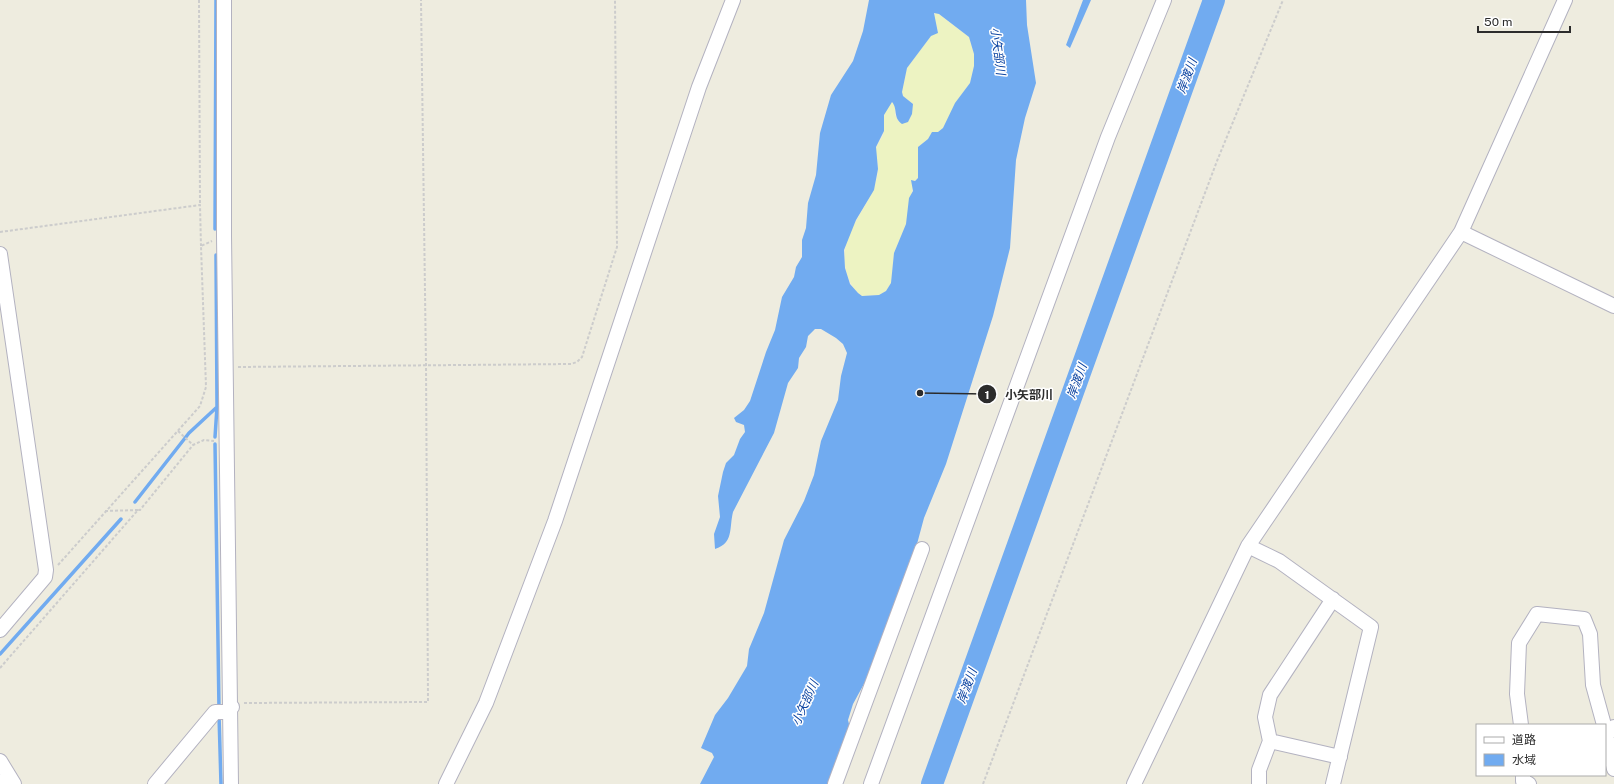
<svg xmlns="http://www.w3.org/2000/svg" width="1614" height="784" viewBox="0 0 1614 784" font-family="'Public Sans','Noto Sans JP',sans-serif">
<rect width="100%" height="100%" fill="#eeecdf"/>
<path fill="#edf3c2" d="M936,12L969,37L974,54V66L970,83L958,99L943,128L938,132L931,134L928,139L918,147V178L914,181L906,224L894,253L891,283L886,291L879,295L862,296C855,291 851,285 848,277C832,232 875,209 878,170C879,163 875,156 876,149C877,144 881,140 883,135C886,125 880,109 892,102L895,105V115L899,122L910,119L913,104L903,96L902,92L907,68L931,36L938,31L934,16Z"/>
<path fill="#71abf0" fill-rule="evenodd" d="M869,0H1026L1027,25L1036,83L1025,118L1016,160L1010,248L993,316L946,464L924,518L917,544L865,682L853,704L848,720L850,728L828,784H700L714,757L712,753L701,748L715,715L728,698L747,666L749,649L764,613L784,540L804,501L814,475L821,441L838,400L841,376L847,353L843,344L836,338L821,329H815L808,336L806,347L799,358L798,368L788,383L774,433L733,512C729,528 734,543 715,549L714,534L720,517L718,496L723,472L726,463L734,455L740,439L745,432L744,425L736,422L734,418L744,410L750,401L766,352L775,330L782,297L794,277L796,267L802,257V240L806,228L808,203L816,175L820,133L831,95L853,61L863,31ZM934,13L939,14L969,37L974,54V66L970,83L955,103L943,128L938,132H932L928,139L918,147V178L915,181L911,180L913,191L909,198L906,224L894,253L891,283L886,291L879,295L862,296L858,293L850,284L845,268L844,250L856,220L874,190L878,169L876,147L884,131V115L892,102C898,109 893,118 902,124L908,122L912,114L913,104L903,96L902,92L907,68L931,36L938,33Z
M1083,0H1091L1070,48L1066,45Z"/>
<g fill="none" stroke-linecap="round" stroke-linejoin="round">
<path stroke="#71abf0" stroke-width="3.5" d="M215,229L216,0
M215,437L217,407L216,255
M215,444L219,709
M135,502L189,433L217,407
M0,654L121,519
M219,715L221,784"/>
<path stroke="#71abf0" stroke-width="22" d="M932,784L1214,0"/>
<defs>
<path id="minor" d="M224,0V236L231,784
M1461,232L1614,306
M0,254L46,570L45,577L0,630
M1248,546L1279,561L1371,627L1333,784
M1521,725L1517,694L1519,643L1537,614L1584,619L1590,634L1593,685L1604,725
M1614,727L1606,735L1614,769
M1270,741L1340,757
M0,761L14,784
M1523,775V781L1529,784
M0,782L1,784
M155,784L215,712H227L232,707
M446,784L486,703L555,521L699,87L733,0
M835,784L922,549
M871,784L1108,137L1164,0
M1134,784L1248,546L1461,232L1565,0
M1259,784V770L1270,741L1265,717L1270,695L1333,599"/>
</defs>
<use href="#minor" stroke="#b3b2c0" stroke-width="16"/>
<path stroke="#ccc" stroke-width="2" stroke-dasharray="3 2" stroke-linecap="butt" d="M199,0L200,205
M0,232L200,205L201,246
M238,367L571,364L577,362L582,357L617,247L615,0
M178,431L193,445
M105,511L138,510
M58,565L200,406L206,387L201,246L212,241
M0,668L138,510H140L193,445L204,440L214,441
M244,703L428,702L426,365L421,0
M983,784L1217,161L1283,0"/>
<use href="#minor" stroke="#fff" stroke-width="14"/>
</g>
<g text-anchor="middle" stroke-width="3" stroke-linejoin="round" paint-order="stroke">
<g font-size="12" font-style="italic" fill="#0c44a1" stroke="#fff">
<text transform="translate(998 51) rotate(83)" y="4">小矢部川</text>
<text transform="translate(1187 76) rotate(-70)" y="4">岸渡川</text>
<text transform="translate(1077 381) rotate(-70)" y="4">岸渡川</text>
<text transform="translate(967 686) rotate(-70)" y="4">岸渡川</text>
<text transform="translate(805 703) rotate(-66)" y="4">小矢部川</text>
</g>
</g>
<path fill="none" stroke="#2c2c2c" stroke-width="1.5" d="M920 393L987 394"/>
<g fill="#2c2c2c" stroke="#fff" stroke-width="1.5">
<circle cx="920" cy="393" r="4"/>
<circle cx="987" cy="394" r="10"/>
</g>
<g font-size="12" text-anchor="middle" font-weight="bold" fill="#fff">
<text x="987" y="399">1</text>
</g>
<g font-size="12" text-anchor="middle" font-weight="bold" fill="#2c2c2c" stroke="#fff" stroke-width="3" stroke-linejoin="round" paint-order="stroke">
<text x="1029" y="399">小矢部川</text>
</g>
<rect x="1476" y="724" width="130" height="52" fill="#ffffff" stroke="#ababab"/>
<rect x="1484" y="737" width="20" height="6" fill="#ffffff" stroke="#ababab"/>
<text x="1512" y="744" font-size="12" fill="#2c2c2c">道路</text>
<rect x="1484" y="754" width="20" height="12" fill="#71abf0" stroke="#ababab"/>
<text x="1512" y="764" font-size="12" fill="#2c2c2c">水域</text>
<path d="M1478 26v6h92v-6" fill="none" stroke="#2c2c2c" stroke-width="2"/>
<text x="1484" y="26" font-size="12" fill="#2c2c2c" stroke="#ffffff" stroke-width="3" paint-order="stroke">50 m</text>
</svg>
